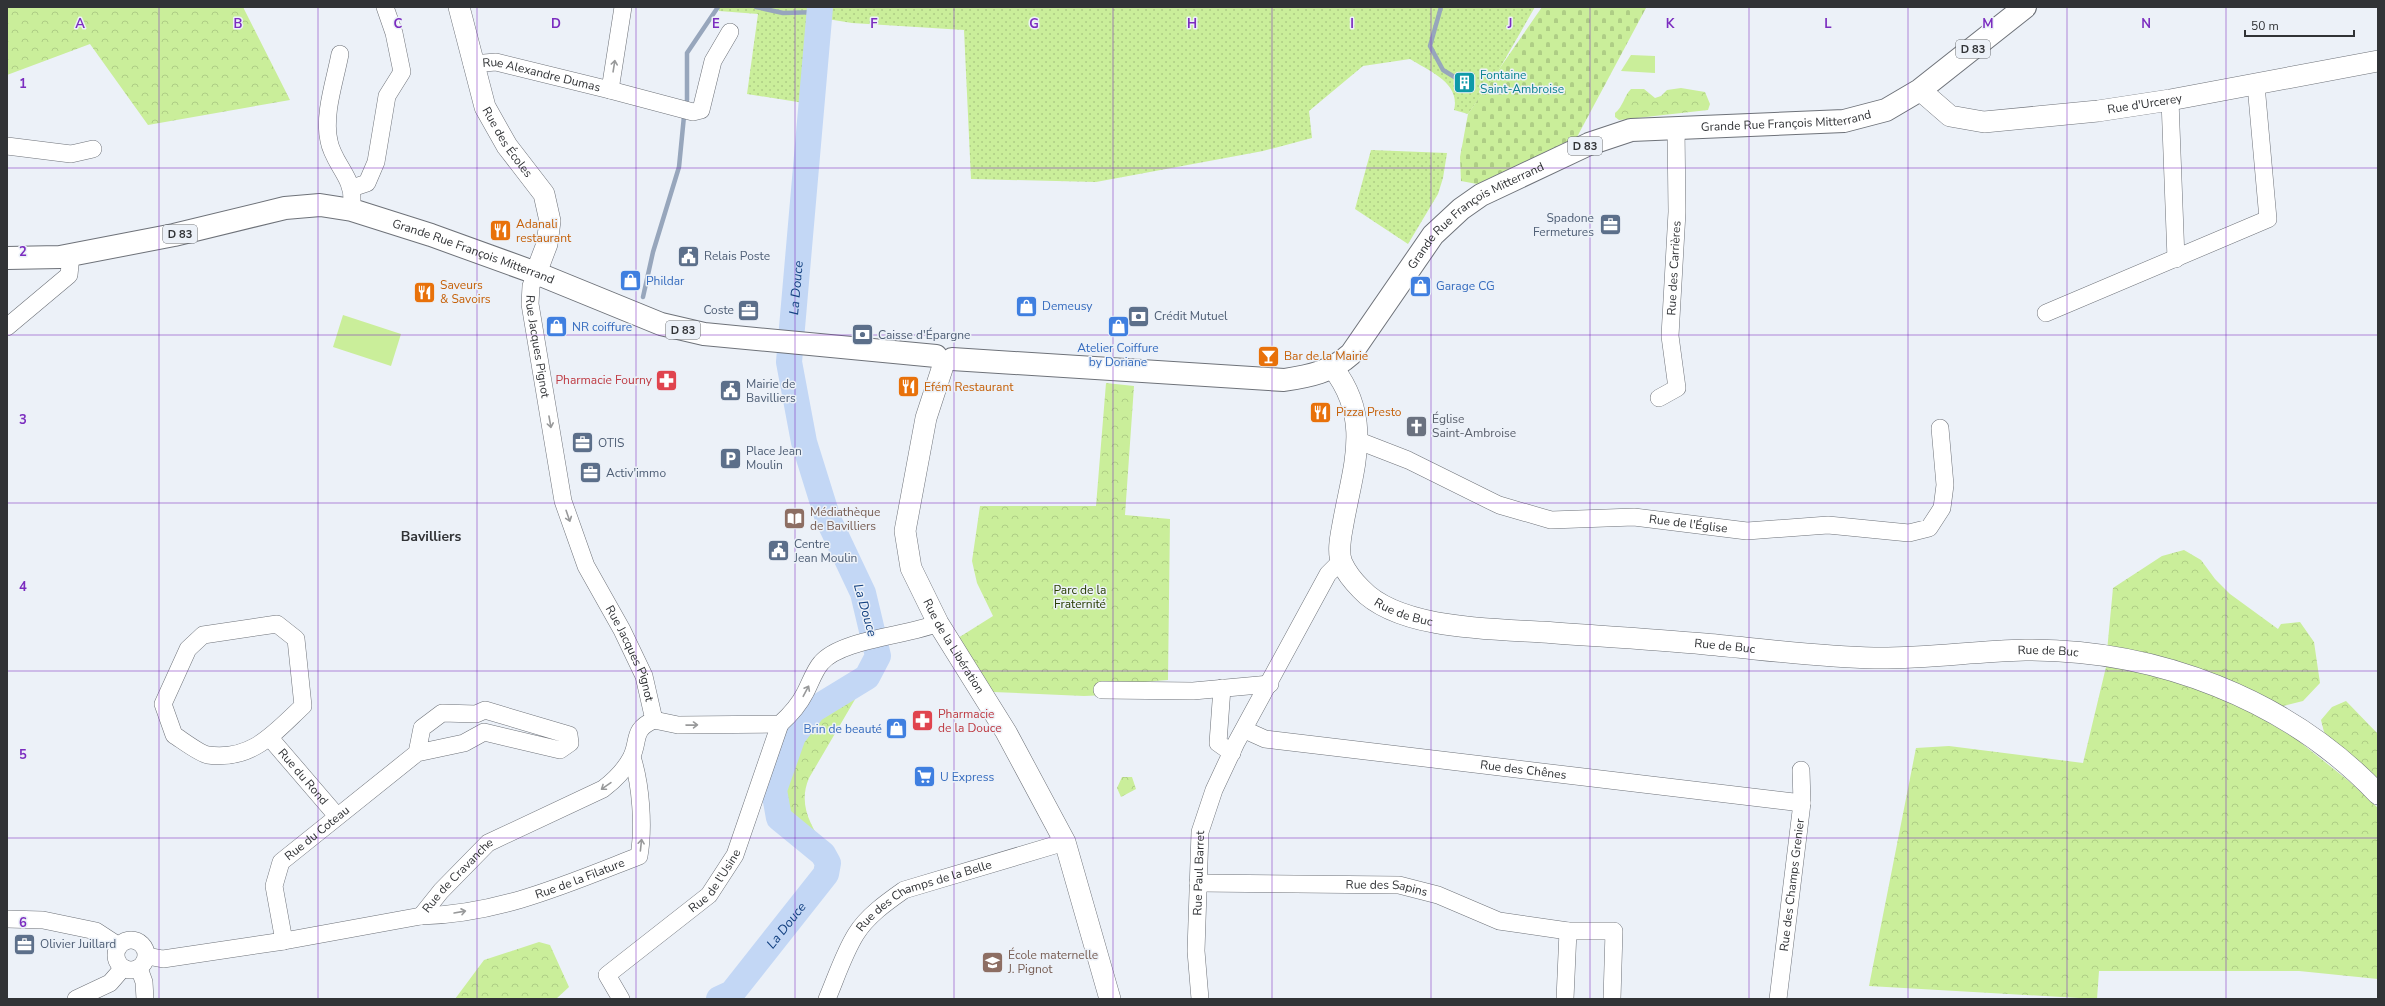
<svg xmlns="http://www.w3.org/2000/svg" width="2385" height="1006" viewBox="0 0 2385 1006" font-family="'Nunito Sans',sans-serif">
<defs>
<pattern id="grass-dots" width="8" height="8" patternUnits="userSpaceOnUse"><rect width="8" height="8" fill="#caee9a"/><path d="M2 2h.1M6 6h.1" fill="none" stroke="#aecd85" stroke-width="1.8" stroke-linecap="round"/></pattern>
<pattern id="forest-crowns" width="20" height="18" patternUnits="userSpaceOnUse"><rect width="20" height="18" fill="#caee9a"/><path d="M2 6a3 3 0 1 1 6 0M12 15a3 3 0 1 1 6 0" fill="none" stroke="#aecd85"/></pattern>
<pattern id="cemetery-stones" width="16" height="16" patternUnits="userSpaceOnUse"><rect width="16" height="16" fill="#caee9a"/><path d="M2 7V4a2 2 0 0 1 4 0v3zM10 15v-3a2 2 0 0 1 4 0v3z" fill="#aecd85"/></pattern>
</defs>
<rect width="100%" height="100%" fill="#ecf1f8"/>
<path fill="url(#grass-dots)" d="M719,7H1535L1497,73L1468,114L1454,110C1461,83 1429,71 1410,59L1363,66L1309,111L1312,138L1263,151L1096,182L971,179L964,30L852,23L809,16L804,103L747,94L758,14L719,11Z
M1371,150L1447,153L1443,178L1438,194L1408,244L1355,209Z"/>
<path fill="url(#forest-crowns)" d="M7,7H243L290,100L148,125L90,44L7,75Z
M1681,88L1705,92L1710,104L1708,110L1619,120L1615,117V113C1623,107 1624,96 1631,89H1644L1655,98L1661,96L1667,90Z
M1106,383L1134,386L1125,515L1170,519L1168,680L1131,683L1130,694L1084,696L993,692L958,638L993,616L977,583L972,561L980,506H1096Z
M2184,550L2201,560L2215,579L2230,594L2278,629L2281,624L2300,622L2314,642L2320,683L2303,701L2283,706L2225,678L2107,651L2113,588L2162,556Z
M2106,667L2126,668L2222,695L2295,738L2350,782L2378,808V979L2299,971H2099L2097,999L1869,986L1916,748L1949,746L2083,763Z
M851,694L857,696L809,778C798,804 810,824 824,846C813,838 798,830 789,821C771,800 793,738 810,721C822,709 836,701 851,694Z
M2346,701L2378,734V788L2324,732L2321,720L2332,707Z
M1122,777H1132L1136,789L1121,797L1117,788Z
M539,942L550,945L569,987L556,999H455L484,960Z"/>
<path fill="url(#cemetery-stones)" d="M1542,7L1646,8L1577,137L1477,184L1461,181L1460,157L1468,114Z"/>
<path fill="#caee9a" d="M1631,55L1655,56V73L1621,71Z
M343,315L401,334L391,366L333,347Z"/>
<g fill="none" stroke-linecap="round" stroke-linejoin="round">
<path stroke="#97a6bc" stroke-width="4.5" d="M756,7L783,13L819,12
M1441,7L1430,46L1443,70L1461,81
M687,100V53L718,7
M643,297L653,252L679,167L684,116"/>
<path stroke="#c3d7f5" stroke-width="26" id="s1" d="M719,999L732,993L826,874L828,863L823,854L779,818L774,790L793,736L813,710L867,677L878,656L863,593L828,519L804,442L789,362L820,7"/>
<defs>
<g id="minor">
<path d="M340,54C335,81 323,114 329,141C333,163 353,177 352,200"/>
<path id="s2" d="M472,64L496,62L610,90L623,7"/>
<path d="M610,90L693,112L701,110L713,61L730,32"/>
<path d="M2170,100L2176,259"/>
<path d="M7,146L71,154L93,149"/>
<path d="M352,188L367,183L376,162L387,96L402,72L394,33L385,7"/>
<path id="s3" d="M536,273L531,286L530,304L563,501L586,566L622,630L644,676L654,720"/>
<path d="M2046,313L2268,219L2256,85"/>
<path d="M7,327L69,275L71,255"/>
<path id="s4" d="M1659,398L1677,388L1670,336L1677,212L1676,127"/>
<path id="s5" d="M1359,441L1408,460L1499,505L1551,520L1634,517L1747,531L1828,525L1909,533L1929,528L1942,508L1945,485L1940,428"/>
<path d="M277,624L296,639L303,706C274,733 252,761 208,755C200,754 182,740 174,735L163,704L188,649L203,635Z"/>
<path d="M1222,688L1218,743L1232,753"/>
<path d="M1102,690L1193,691L1270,684"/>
<path d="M654,720L678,725L780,724C790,715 799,705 805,693C810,684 814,671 821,663C841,639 908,636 938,623"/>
<path id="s6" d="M1245,730L1265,739L1802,803"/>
<path id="s7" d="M270,738L337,816"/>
<path id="s8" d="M1198,883L1399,885L1438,895L1499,921L1568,931H1614L1612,999"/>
<path id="s9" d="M421,916L441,891L488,843L603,789C615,780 624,771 631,758C640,741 631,730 654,720"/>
<path d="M7,919L43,920L96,931L119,946"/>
<circle cx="131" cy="955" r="15"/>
<path id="s10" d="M284,941L274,886L281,862L417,753L464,743L484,732L560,750L570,743L569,735L485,710L476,714L442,713L422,728L417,753"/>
<path id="s11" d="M147,956L163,959L284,941L421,916C500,914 567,884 639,856C644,827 641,785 632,757"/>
<path d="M139,968L144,982L145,999"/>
<path d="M76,999L110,983L123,968"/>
<path id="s12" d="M621,999L607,975L709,895L735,855L780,724"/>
<path id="s13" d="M827,999C836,978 844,953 856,934C867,916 887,902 904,890L1065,842"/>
<path id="s14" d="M1200,999L1196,951L1200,832L1214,790L1236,743L1328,574L1341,561"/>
<path d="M1565,999L1568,931"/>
<path id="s15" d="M1778,999L1802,803L1801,770"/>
</g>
<g id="tertiary">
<path id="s16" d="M459,7L485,107L507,146L544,194L550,221L547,244L536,273"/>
<path id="s17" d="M1920,90L1950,116L1984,122L2098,111L2170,100L2378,61"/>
<path id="s18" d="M1333,368C1373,420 1353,467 1343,524C1341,535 1337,552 1342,563C1346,572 1354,582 1361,589C1398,629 1490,629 1542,632C1596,636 1651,639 1705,644C1761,649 1818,657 1874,658C1924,659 1975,651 2025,650C2156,649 2288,699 2378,794"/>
<path id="s19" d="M942,369L926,418L905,531L911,568L938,623L1006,732L1065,842L1110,999"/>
</g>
<g id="primary">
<path id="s20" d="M7,258L60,257L174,235L285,208L320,205L352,210L431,235L536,273L661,324L704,334L936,356"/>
<path id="s21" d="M952,359L1284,380C1310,376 1331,372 1351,354L1433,235L1461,209L1481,195L1589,144L1631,130L1844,121L1886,110L1920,90L2025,7"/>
</g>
</defs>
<use href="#minor" stroke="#6e7279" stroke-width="18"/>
<use href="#tertiary" stroke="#6e7279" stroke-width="22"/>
<use href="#primary" stroke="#6e7279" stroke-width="24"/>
<use href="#minor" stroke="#fff" stroke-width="17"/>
<use href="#tertiary" stroke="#fff" stroke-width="21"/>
<use href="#primary" stroke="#fff" stroke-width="22"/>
</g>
<defs><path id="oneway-shaft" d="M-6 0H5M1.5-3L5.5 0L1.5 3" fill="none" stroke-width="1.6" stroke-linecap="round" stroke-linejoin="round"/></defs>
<g stroke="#98999a">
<use href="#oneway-shaft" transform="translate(614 66) rotate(-81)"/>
<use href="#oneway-shaft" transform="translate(550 422) rotate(80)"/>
<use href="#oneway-shaft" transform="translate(568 516) rotate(71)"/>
<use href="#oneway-shaft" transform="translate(806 691) rotate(-62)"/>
<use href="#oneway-shaft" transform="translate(692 725) rotate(-1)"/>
<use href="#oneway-shaft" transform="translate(606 786) rotate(145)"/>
<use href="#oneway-shaft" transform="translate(641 845) rotate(-84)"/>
<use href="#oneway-shaft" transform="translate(460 912) rotate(-10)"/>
</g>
<path fill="none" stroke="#7b2cbf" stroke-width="1" stroke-opacity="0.55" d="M159,7V999M318,7V999M477,7V999M636,7V999M795,7V999M954,7V999M1113,7V999M1272,7V999M1431,7V999M1590,7V999M1749,7V999M1908,7V999M2067,7V999M2226,7V999M7,168H2378M7,335H2378M7,503H2378M7,671H2378M7,838H2378"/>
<defs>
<symbol id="building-square" viewBox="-11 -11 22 22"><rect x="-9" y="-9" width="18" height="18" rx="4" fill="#0f9aa8" stroke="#ecf1f8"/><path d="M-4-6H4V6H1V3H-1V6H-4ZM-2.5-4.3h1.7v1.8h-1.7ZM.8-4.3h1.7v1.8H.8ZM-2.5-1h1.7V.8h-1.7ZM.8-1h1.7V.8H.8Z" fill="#fff"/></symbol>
<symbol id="office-square" viewBox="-11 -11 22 22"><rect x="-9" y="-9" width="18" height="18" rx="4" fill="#5c6f8a" stroke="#ecf1f8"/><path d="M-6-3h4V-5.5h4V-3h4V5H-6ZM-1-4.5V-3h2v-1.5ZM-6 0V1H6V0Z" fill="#fff"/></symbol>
<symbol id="restaurant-square" viewBox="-11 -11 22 22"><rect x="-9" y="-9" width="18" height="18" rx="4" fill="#e8710a" stroke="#ecf1f8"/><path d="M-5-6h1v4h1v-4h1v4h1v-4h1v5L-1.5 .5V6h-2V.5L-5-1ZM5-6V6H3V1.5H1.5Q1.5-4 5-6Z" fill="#fff"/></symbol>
<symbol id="civic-square" viewBox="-11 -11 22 22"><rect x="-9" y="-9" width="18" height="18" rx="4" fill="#5c6f8a" stroke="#ecf1f8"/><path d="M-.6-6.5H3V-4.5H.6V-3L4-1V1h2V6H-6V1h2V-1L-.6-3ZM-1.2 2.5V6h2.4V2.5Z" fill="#fff"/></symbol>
<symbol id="shop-square" viewBox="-11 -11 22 22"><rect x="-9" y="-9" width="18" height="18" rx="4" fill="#3f7fe0" stroke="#ecf1f8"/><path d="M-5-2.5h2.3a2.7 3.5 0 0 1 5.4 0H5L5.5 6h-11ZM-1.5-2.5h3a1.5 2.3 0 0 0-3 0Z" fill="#fff"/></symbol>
<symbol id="bank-square" viewBox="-11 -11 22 22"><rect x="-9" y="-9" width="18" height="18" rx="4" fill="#5c6f8a" stroke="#ecf1f8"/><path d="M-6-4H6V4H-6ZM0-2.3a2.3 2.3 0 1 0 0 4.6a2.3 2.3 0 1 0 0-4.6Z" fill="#fff"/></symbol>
<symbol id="bar-square" viewBox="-11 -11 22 22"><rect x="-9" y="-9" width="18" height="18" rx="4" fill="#e8710a" stroke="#ecf1f8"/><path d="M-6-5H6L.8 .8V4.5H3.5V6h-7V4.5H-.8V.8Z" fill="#fff"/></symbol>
<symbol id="pharmacy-square" viewBox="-11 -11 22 22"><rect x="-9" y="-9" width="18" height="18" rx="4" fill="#e0444e" stroke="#ecf1f8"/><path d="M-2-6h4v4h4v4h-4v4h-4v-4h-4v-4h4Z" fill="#fff"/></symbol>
<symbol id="church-square" viewBox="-11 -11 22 22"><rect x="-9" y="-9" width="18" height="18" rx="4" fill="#6b7280" stroke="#ecf1f8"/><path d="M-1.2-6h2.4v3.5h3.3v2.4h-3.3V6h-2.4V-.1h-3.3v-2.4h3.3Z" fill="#fff"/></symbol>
<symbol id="parking-square" viewBox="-11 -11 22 22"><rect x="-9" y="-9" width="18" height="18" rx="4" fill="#5c6f8a" stroke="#ecf1f8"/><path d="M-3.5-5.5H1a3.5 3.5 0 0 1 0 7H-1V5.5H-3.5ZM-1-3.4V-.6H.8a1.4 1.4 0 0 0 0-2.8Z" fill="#fff"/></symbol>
<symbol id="library-square" viewBox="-11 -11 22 22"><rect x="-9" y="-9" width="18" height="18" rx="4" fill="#8d6e63" stroke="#ecf1f8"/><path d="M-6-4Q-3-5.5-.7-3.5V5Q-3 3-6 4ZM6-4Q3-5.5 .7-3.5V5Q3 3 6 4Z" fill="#fff"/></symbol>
<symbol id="supermarket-square" viewBox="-11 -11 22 22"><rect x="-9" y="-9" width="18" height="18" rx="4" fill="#3f7fe0" stroke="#ecf1f8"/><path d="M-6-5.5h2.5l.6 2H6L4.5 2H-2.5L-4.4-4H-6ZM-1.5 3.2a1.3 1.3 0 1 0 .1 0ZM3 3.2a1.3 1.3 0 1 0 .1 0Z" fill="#fff"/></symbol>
<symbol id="school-square" viewBox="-11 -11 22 22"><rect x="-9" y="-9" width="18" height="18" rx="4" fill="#8d6e63" stroke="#ecf1f8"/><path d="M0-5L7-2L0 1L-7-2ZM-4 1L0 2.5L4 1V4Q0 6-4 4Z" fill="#fff"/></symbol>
</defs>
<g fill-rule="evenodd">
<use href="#building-square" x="1452" y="70" width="25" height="25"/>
<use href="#office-square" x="1598" y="212" width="25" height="25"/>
<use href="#restaurant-square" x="488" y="218" width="25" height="25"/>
<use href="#civic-square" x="676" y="244" width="25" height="25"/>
<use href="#shop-square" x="618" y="268" width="25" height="25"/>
<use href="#shop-square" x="1408" y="274" width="25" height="25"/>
<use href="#restaurant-square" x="412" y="280" width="25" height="25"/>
<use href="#shop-square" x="1014" y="294" width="25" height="25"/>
<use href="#office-square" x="736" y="298" width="25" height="25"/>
<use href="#bank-square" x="1126" y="304" width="25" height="25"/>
<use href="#shop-square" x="544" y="314" width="25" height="25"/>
<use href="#shop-square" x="1106" y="314" width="25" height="25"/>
<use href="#bank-square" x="850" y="322" width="25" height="25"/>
<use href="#bar-square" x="1256" y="344" width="25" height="25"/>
<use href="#pharmacy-square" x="654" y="368" width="25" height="25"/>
<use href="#restaurant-square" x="896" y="374" width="25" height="25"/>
<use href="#civic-square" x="718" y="378" width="25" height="25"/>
<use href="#restaurant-square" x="1308" y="400" width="25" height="25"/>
<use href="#church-square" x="1404" y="414" width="25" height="25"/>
<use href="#office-square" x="570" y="430" width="25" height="25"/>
<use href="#parking-square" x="718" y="446" width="25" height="25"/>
<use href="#office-square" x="578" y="460" width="25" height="25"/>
<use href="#library-square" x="782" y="506" width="25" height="25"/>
<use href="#civic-square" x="766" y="538" width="25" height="25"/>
<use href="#pharmacy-square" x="910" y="708" width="25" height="25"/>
<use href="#shop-square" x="884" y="716" width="25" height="25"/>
<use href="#supermarket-square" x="912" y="764" width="25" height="25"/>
<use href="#office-square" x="12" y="932" width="25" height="25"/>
<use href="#school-square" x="980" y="950" width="25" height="25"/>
</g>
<g text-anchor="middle" stroke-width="3" stroke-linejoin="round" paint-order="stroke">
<g fill="#ecf1f8" stroke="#696c70" stroke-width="1">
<rect x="1956" y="40" width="34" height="18" rx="3"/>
<rect x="1568" y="137" width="34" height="18" rx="3"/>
<rect x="163" y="225" width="34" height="18" rx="3"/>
<rect x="666" y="321" width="34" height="18" rx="3"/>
</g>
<g font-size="11" font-weight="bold" fill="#313336">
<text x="1973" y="53">D 83</text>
<text x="1585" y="150">D 83</text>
<text x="180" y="238">D 83</text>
<text x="683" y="334">D 83</text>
</g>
<g font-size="12" fill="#0d838f" stroke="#ecf1f8" text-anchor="start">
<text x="1480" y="79">Fontaine<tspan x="1480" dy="14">Saint-Ambroise</tspan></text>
</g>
<g font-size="12" fill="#313336" stroke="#ecf1f8">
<text dy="4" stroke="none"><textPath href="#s2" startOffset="71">Rue Alexandre Dumas</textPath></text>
<text dy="4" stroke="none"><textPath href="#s17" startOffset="236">Rue d'Urcerey</textPath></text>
<text dy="4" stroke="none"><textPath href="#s21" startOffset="932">Grande Rue François Mitterrand</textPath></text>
<text dy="4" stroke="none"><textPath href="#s16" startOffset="145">Rue des Écoles</textPath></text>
<text dy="4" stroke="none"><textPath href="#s21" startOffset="596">Grande Rue François Mitterrand</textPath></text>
<text dy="4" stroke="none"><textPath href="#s20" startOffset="479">Grande Rue François Mitterrand</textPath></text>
<text dy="4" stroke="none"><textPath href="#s4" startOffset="141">Rue des Carrières</textPath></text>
<text dy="4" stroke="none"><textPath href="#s3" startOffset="75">Rue Jacques Pignot</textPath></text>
<text dy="4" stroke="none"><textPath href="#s5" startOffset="346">Rue de l'Église</textPath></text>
<text dy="4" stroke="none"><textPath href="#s18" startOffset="284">Rue de Buc</textPath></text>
<text dy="4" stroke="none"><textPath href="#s19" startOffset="293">Rue de la Libération</textPath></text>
<text dy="4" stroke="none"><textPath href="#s18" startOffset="608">Rue de Buc</textPath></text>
<text dy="4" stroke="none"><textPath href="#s18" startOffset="932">Rue de Buc</textPath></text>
<text dy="4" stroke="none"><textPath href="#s3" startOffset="399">Rue Jacques Pignot</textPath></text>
<text dy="4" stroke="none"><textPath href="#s6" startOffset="282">Rue des Chênes</textPath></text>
<text dy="4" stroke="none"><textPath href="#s7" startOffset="51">Rue du Rond</textPath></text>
<text dy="4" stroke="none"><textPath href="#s10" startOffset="127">Rue du Coteau</textPath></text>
<text dy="4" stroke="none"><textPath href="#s14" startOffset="126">Rue Paul Barret</textPath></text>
<text dy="4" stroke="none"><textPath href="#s9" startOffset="55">Rue de Cravanche</textPath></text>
<text dy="4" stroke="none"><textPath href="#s11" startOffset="442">Rue de la Filature</textPath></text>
<text dy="4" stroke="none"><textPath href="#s12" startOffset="172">Rue de l'Usine</textPath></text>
<text dy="4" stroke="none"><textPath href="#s15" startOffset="115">Rue des Champs Grenier</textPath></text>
<text dy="4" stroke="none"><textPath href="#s8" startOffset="189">Rue des Sapins</textPath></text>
<text dy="4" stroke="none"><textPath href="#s13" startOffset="152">Rue des Champs de la Belle</textPath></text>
</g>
<g font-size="12" fill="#4e5e75" stroke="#ecf1f8" text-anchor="start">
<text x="1594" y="222" text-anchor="end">Spadone<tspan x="1594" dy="14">Fermetures</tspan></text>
<text x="704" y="260">Relais Poste</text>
<text x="734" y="314" text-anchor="end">Coste</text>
<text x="1154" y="320">Crédit Mutuel</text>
<text x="878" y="339">Caisse d'Épargne</text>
<text x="746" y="388">Mairie de<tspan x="746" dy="14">Bavilliers</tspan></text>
<text x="598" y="447">OTIS</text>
<text x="746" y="455">Place Jean<tspan x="746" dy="14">Moulin</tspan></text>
<text x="606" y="477">Activ'immo</text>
<text x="794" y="548">Centre<tspan x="794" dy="14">Jean Moulin</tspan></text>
<text x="40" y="948">Olivier Juillard</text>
</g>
<g font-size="12" fill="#c56008" stroke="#ecf1f8" text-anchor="start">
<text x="516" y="228">Adanali<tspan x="516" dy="14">restaurant</tspan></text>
<text x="440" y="289">Saveurs<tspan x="440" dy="14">&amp; Savoirs</tspan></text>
<text x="1284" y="360">Bar de la Mairie</text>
<text x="924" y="391">Efém Restaurant</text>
<text x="1336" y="416">Pizza Presto</text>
</g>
<g font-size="12" fill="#366cbe" stroke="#ecf1f8" text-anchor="start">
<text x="646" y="285">Phildar</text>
<text x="1436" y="290">Garage CG</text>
<text x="1042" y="310">Demeusy</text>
<text x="572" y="331">NR coiffure</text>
<text x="1118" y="352" text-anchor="middle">Atelier Coiffure<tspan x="1118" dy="14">by Doriane</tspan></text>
<text x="882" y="733" text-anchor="end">Brin de beauté</text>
<text x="940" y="781">U Express</text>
</g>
<g font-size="12" fill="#be3a42" stroke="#ecf1f8" text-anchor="end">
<text x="652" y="384">Pharmacie Fourny</text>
<text x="938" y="718" text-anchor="start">Pharmacie<tspan x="938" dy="14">de la Douce</tspan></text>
</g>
<g font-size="12" fill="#5b616d" stroke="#ecf1f8" text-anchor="start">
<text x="1432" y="423">Église<tspan x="1432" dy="14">Saint-Ambroise</tspan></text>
</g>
<g font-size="12" fill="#785e54" stroke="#ecf1f8" text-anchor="start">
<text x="810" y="516">Médiathèque<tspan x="810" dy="14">de Bavilliers</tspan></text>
<text x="1008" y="959">École maternelle<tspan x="1008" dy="14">J. Pignot</tspan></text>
</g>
<g font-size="12" fill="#283d00" stroke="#ecf1f8">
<text x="1080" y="594">Parc de la<tspan x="1080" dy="14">Fraternité</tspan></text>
</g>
<g font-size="13" font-style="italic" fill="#134181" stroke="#ecf1f8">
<text dy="5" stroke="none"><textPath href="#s1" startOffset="833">La Douce</textPath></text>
<text transform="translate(866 610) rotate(74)" y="5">La Douce</text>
<text dy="5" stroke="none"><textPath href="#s1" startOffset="101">La Douce</textPath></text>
</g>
<g font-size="14" font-weight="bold" fill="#313336" stroke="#ecf1f8">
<text x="431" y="541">Bavilliers</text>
</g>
</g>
<g font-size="13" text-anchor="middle" font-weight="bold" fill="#7b2cbf" stroke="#ecf1f8" stroke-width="3" stroke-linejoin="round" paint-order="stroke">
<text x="80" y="28">A</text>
<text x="238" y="28">B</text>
<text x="398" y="28">C</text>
<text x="556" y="28">D</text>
<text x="716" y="28">E</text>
<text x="874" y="28">F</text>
<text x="1034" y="28">G</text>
<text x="1192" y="28">H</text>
<text x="1352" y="28">I</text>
<text x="1510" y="28">J</text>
<text x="1670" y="28">K</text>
<text x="1828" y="28">L</text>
<text x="1988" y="28">M</text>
<text x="2146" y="28">N</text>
<text x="23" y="88">1</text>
<text x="23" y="256">2</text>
<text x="23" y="424">3</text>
<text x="23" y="591">4</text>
<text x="23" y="759">5</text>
<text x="23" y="927">6</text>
</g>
<rect width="2385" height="1006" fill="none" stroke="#313336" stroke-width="16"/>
<path d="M2245 30v6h109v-6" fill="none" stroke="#313336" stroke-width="2"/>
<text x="2251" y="30" font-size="12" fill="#313336" stroke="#ecf1f8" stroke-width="3" paint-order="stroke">50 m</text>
</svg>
